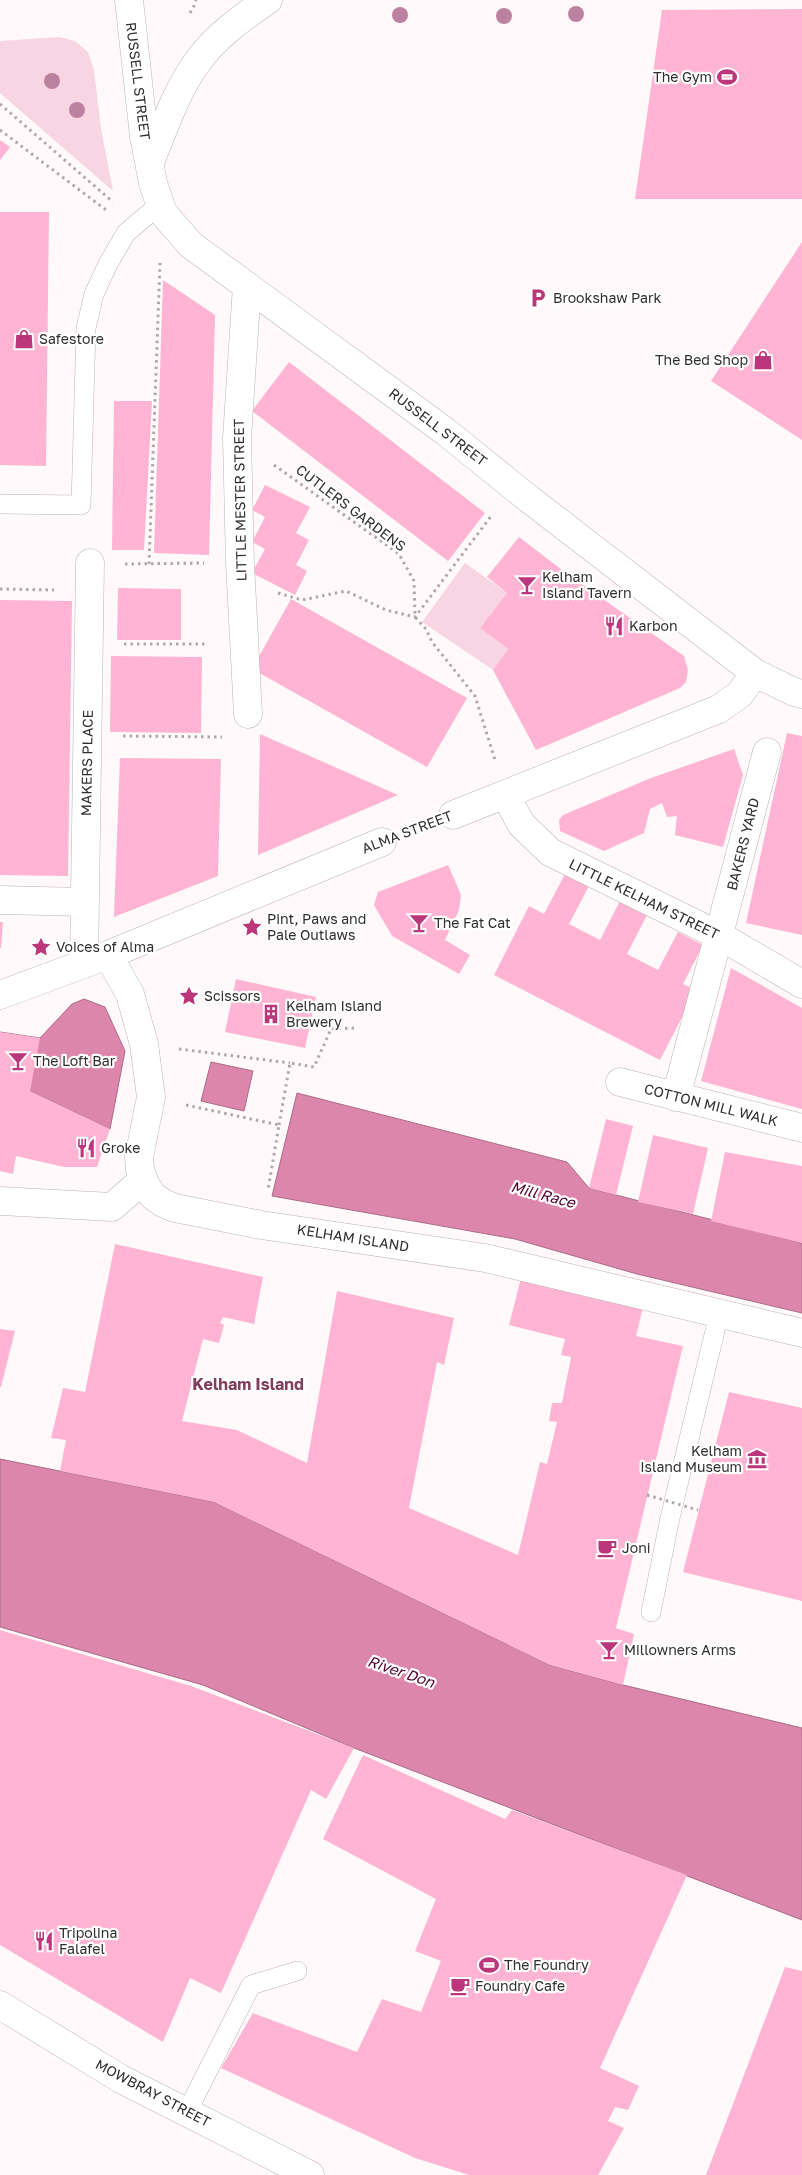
<svg xmlns="http://www.w3.org/2000/svg" width="802" height="2175" viewBox="0 0 802 2175" font-family="'Golos Text',sans-serif">
<rect width="100%" height="100%" fill="#fff9fb"/>
<path fill="#f8d5e2" d="M60,37L75,41L88,52L94,70L101,129L113,191L0,93V41Z
M465,563L507,593L480,628L508,649L493,670L422,622Z"/>
<path fill="#dd86ab" stroke="#a96c86" d="M84,999L105,1007L125,1051L110,1129L30,1091L0,1032L40,1038L72,1004Z
M211,1062L253,1071L244,1111L201,1101Z
M297,1093L567,1162L589,1188L802,1243V1313L637,1274L515,1239L272,1196Z
M0,1459L214,1502L550,1665L619,1684L802,1728V1920L354,1748L203,1685L0,1627Z"/>
<path fill="#feb4d2" d="M802,9V199H635L662,10Z
M0,140L10,147L0,160Z
M0,212H49L46,466L0,465Z
M802,242V440L711,381Z
M163,280L215,315L209,555L154,553Z
M289,362L485,513L448,561L252,411Z
M114,401H152L144,550H112Z
M265,485L310,507L296,533L309,540L296,565L307,571L295,595L252,573L265,549L252,542L265,517L252,510Z
M519,537L566,573L684,656L688,670L686,682L680,688L536,750L493,670L508,649L480,628L507,593L487,577Z
M118,588L181,589V640H117Z
M291,599L467,698L427,767L252,669Z
M0,600L72,601L68,876L0,875Z
M111,656L202,657L201,733L110,732Z
M787,733L802,736V935L746,923Z
M260,734L398,795L258,855Z
M734,749L743,775L723,847L675,835L677,816L667,817L662,803L650,809L644,833L604,851L560,831L559,820L563,815L651,778Z
M120,758L221,759L218,876L114,917Z
M448,865L461,895L459,910L445,940L470,955L459,974L392,936L374,905L378,892Z
M566,872L590,884L569,924L600,940L620,901L647,915L627,954L658,970L678,932L703,945L683,984L696,990L660,1060L494,975L529,906L544,914Z
M0,922H3L1,948H0Z
M731,968L802,1008V1109L701,1081Z
M236,979L316,997L305,1048L225,1032Z
M0,1032L40,1038L30,1091L110,1129L97,1167H64L16,1156L13,1174L0,1171Z
M606,1119L633,1126L616,1195L589,1188Z
M653,1135L708,1148L693,1214L638,1202Z
M725,1152L802,1166V1243L711,1221Z
M115,1244L263,1277L254,1324L223,1317L220,1323L224,1325L219,1343L203,1339L182,1421L237,1430L307,1463L337,1291L454,1318L444,1365L437,1362L409,1508L518,1555L540,1462L547,1464L557,1422L549,1421L552,1403H562L571,1357L561,1355L565,1339L509,1325L522,1274L643,1307L636,1336L683,1346L616,1628L634,1634L623,1685L550,1665L214,1502L60,1471L66,1440L51,1438L63,1388L85,1392Z
M0,1329L15,1331L1,1387H0Z
M729,1392L802,1408V1601L683,1572Z
M0,1630L191,1686L354,1748L326,1799L311,1790L221,1993L190,1978L163,2042L0,1945Z
M363,1755L505,1819L512,1810L687,1875L600,2068L639,2086L628,2110L615,2107L608,2121L624,2128L598,2175H469L415,2158L221,2068L253,2013L357,2052L382,1999L421,2012L441,1961L415,1951L436,1899L323,1839Z
M785,1967L802,1971V2175H706Z"/>
<g fill="none" stroke-linecap="round" stroke-linejoin="round">
<defs>
<path id="lane" d="M0,504L81,505L86,328L94,294L108,264L126,233L159,205
M651,1612L670,1518L719,1314
M187,2112L251,1985L297,1971"/>
<path id="street" d="M129,0L144,136L153,183L163,213L191,245L446,432L529,499L755,673L794,692L802,694
M150,162C164,128 176,91 198,61C216,36 243,17 268,0
M247,286L237,438L240,563L248,714
M505,794L521,824L550,852L720,936L802,984
M453,815L719,709L740,694L755,673
M0,900L84,902
M108,955L130,994L144,1044L151,1097L139,1157L140,1170L145,1184L153,1196L163,1203L175,1208L261,1225L485,1258L802,1333
M84,964L90,563
M0,995L108,955L382,842
M620,1082L802,1128
M676,1097L767,752
M0,1201L112,1207L143,1180"/>
<path id="secondary" d="M0,2005L121,2079L310,2175"/>
</defs>
<use href="#lane" stroke="#b9b3b5" stroke-width="20"/>
<use href="#street" stroke="#b9b3b5" stroke-width="29"/>
<use href="#secondary" stroke="#b9b3b5" stroke-width="29"/>
<path stroke="#ada9aa" stroke-width="3" stroke-dasharray="2.5 4" stroke-linecap="butt" d="M190,13L195,4L196,0
M0,104L113,202
M0,130L106,210
M274,465L399,554L414,581L415,617L426,629L432,642L475,696L495,760
M125,564L204,563
M149,564L160,263
M0,589L54,590
M278,593L302,600L346,591L386,610L415,617L492,515
M124,644H208
M123,736L222,737
M179,1049L290,1063
M186,1105L279,1125L268,1190
M279,1125L290,1063L314,1067L331,1029L356,1028"/>
<use href="#lane" stroke="#fff" stroke-width="19"/>
<use href="#street" stroke="#fff" stroke-width="28"/>
<use href="#secondary" stroke="#fff" stroke-width="28"/>
<path stroke="#ada9aa" stroke-width="3" stroke-dasharray="2.5 4" stroke-linecap="butt" d="M647,1495L698,1510"/>
</g>
<g fill="#bc819f">
<circle cx="576" cy="14" r="8"/>
<circle cx="400" cy="15" r="8"/>
<circle cx="504" cy="16" r="8"/>
<circle cx="52" cy="81" r="8"/>
<circle cx="77" cy="110" r="8"/>
</g>
<defs>
<symbol id="stadium-bare" viewBox="-9 -9 18 18"><path d="M0-5a6.5 5 0 1 0 0 10a6.5 5 0 1 0 0-10ZM-3.5-1.8h7v3.6h-7Z" fill="#bb367a" stroke="#fff" stroke-width="2.5" paint-order="stroke"/></symbol>
<symbol id="parking-bare" viewBox="-9 -9 18 18"><path d="M-3.5-5.5H1a3.5 3.5 0 0 1 0 7H-1V5.5H-3.5ZM-1-3.4V-.6H.8a1.4 1.4 0 0 0 0-2.8Z" fill="#bb367a" stroke="#fff" stroke-width="2.5" paint-order="stroke"/></symbol>
<symbol id="shop-bare" viewBox="-9 -9 18 18"><path d="M-5-2.5h2.3a2.7 3.5 0 0 1 5.4 0H5L5.5 6h-11ZM-1.5-2.5h3a1.5 2.3 0 0 0-3 0Z" fill="#bb367a" stroke="#fff" stroke-width="2.5" paint-order="stroke"/></symbol>
<symbol id="bar-bare" viewBox="-9 -9 18 18"><path d="M-6-5H6L.8 .8V4.5H3.5V6h-7V4.5H-.8V.8Z" fill="#bb367a" stroke="#fff" stroke-width="2.5" paint-order="stroke"/></symbol>
<symbol id="restaurant-bare" viewBox="-9 -9 18 18"><path d="M-5-6h1v4h1v-4h1v4h1v-4h1v5L-1.5 .5V6h-2V.5L-5-1ZM5-6V6H3V1.5H1.5Q1.5-4 5-6Z" fill="#bb367a" stroke="#fff" stroke-width="2.5" paint-order="stroke"/></symbol>
<symbol id="sight-bare" viewBox="-9 -9 18 18"><path d="M0-6L1.8-2.2L6-1.7L2.9 1.2L3.7 5.4L0 3.3L-3.7 5.4L-2.9 1.2L-6-1.7L-1.8-2.2Z" fill="#bb367a" stroke="#fff" stroke-width="2.5" paint-order="stroke"/></symbol>
<symbol id="building-bare" viewBox="-9 -9 18 18"><path d="M-4-6H4V6H1V3H-1V6H-4ZM-2.5-4.3h1.7v1.8h-1.7ZM.8-4.3h1.7v1.8H.8ZM-2.5-1h1.7V.8h-1.7ZM.8-1h1.7V.8H.8Z" fill="#bb367a" stroke="#fff" stroke-width="2.5" paint-order="stroke"/></symbol>
<symbol id="museum-bare" viewBox="-9 -9 18 18"><path d="M0-6L6-3V-2H-6V-3ZM-5-1h2V3h-2ZM-1-1h2V3h-2ZM3-1h2V3H3ZM-6 4H6V6H-6Z" fill="#bb367a" stroke="#fff" stroke-width="2.5" paint-order="stroke"/></symbol>
<symbol id="cafe-bare" viewBox="-9 -9 18 18"><path d="M-5.5-4.5H6V0H3Q3 3.5 0 3.5H-2.5Q-5.5 3.5-5.5 0ZM3-3.2v2h1.7v-2ZM-6 4.5H4V6H-6Z" fill="#bb367a" stroke="#fff" stroke-width="2.5" paint-order="stroke"/></symbol>
</defs>
<g fill-rule="evenodd">
<use href="#stadium-bare" x="713" y="63" width="28" height="28"/>
<use href="#parking-bare" x="524" y="284" width="28" height="28"/>
<use href="#shop-bare" x="10" y="325" width="28" height="28"/>
<use href="#shop-bare" x="749" y="346" width="28" height="28"/>
<use href="#bar-bare" x="513" y="571" width="28" height="28"/>
<use href="#restaurant-bare" x="600" y="612" width="28" height="28"/>
<use href="#bar-bare" x="405" y="909" width="28" height="28"/>
<use href="#sight-bare" x="238" y="913" width="28" height="28"/>
<use href="#sight-bare" x="27" y="933" width="28" height="28"/>
<use href="#sight-bare" x="175" y="982" width="28" height="28"/>
<use href="#building-bare" x="257" y="1000" width="28" height="28"/>
<use href="#bar-bare" x="4" y="1047" width="28" height="28"/>
<use href="#restaurant-bare" x="72" y="1134" width="28" height="28"/>
<use href="#museum-bare" x="743" y="1445" width="28" height="28"/>
<use href="#cafe-bare" x="593" y="1534" width="28" height="28"/>
<use href="#bar-bare" x="595" y="1636" width="28" height="28"/>
<use href="#restaurant-bare" x="30" y="1927" width="28" height="28"/>
<use href="#stadium-bare" x="475" y="1951" width="28" height="28"/>
<use href="#cafe-bare" x="446" y="1972" width="28" height="28"/>
</g>
<g text-anchor="middle" stroke-width="4.5" stroke-linejoin="round" paint-order="stroke">
<g font-size="14" fill="#302e2f" stroke="#fff" text-anchor="start">
<text x="712" y="82" text-anchor="end">The Gym</text>
<text x="553" y="303">Brookshaw Park</text>
<text x="39" y="344">Safestore</text>
<text x="748" y="365" text-anchor="end">The Bed Shop</text>
<text x="542" y="582">Kelham<tspan x="542" dy="16">Island Tavern</tspan></text>
<text x="629" y="631">Karbon</text>
<text x="267" y="924">Pint, Paws and<tspan x="267" dy="16">Pale Outlaws</tspan></text>
<text x="434" y="928">The Fat Cat</text>
<text x="56" y="952">Voices of Alma</text>
<text x="204" y="1001">Scissors</text>
<text x="286" y="1011">Kelham Island<tspan x="286" dy="16">Brewery</tspan></text>
<text x="33" y="1066">The Loft Bar</text>
<text x="101" y="1153">Groke</text>
<text x="742" y="1456" text-anchor="end">Kelham<tspan x="742" dy="16">Island Museum</tspan></text>
<text x="622" y="1553">Joni</text>
<text x="624" y="1655">Millowners Arms</text>
<text x="59" y="1938">Tripolina<tspan x="59" dy="16">Falafel</tspan></text>
<text x="504" y="1970">The Foundry</text>
<text x="475" y="1991">Foundry Cafe</text>
</g>
<g font-size="14" fill="#302e2f" stroke="#fff">
<text transform="translate(138 81) rotate(83)" y="5">RUSSELL STREET</text>
<text transform="translate(438 427) rotate(37)" y="5">RUSSELL STREET</text>
<text transform="translate(240 500) rotate(-91)" y="5">LITTLE MESTER STREET</text>
<text transform="translate(351 508) rotate(37)" y="5">CUTLERS GARDENS</text>
<text transform="translate(87 763) rotate(-89)" y="5">MAKERS PLACE</text>
<text transform="translate(407 832) rotate(-21)" y="5">ALMA STREET</text>
<text transform="translate(743 844) rotate(-76)" y="5">BAKERS YARD</text>
<text transform="translate(644 899) rotate(26)" y="5">LITTLE KELHAM STREET</text>
<text transform="translate(711 1105) rotate(14)" y="5">COTTON MILL WALK</text>
<text transform="translate(353 1238) rotate(9)" y="5">KELHAM ISLAND</text>
<text transform="translate(153 2093) rotate(28)" y="5">MOWBRAY STREET</text>
</g>
<g font-size="15" font-style="italic" fill="#530330" stroke="#fff">
<text transform="translate(543 1195) rotate(15)" y="5">Mill Race</text>
<text transform="translate(401 1672) rotate(19)" y="5">River Don</text>
</g>
<g font-size="16" font-weight="bold" fill="#813d5c" stroke="#fff">
<text x="248" y="1390">Kelham Island</text>
</g>
</g>
</svg>
